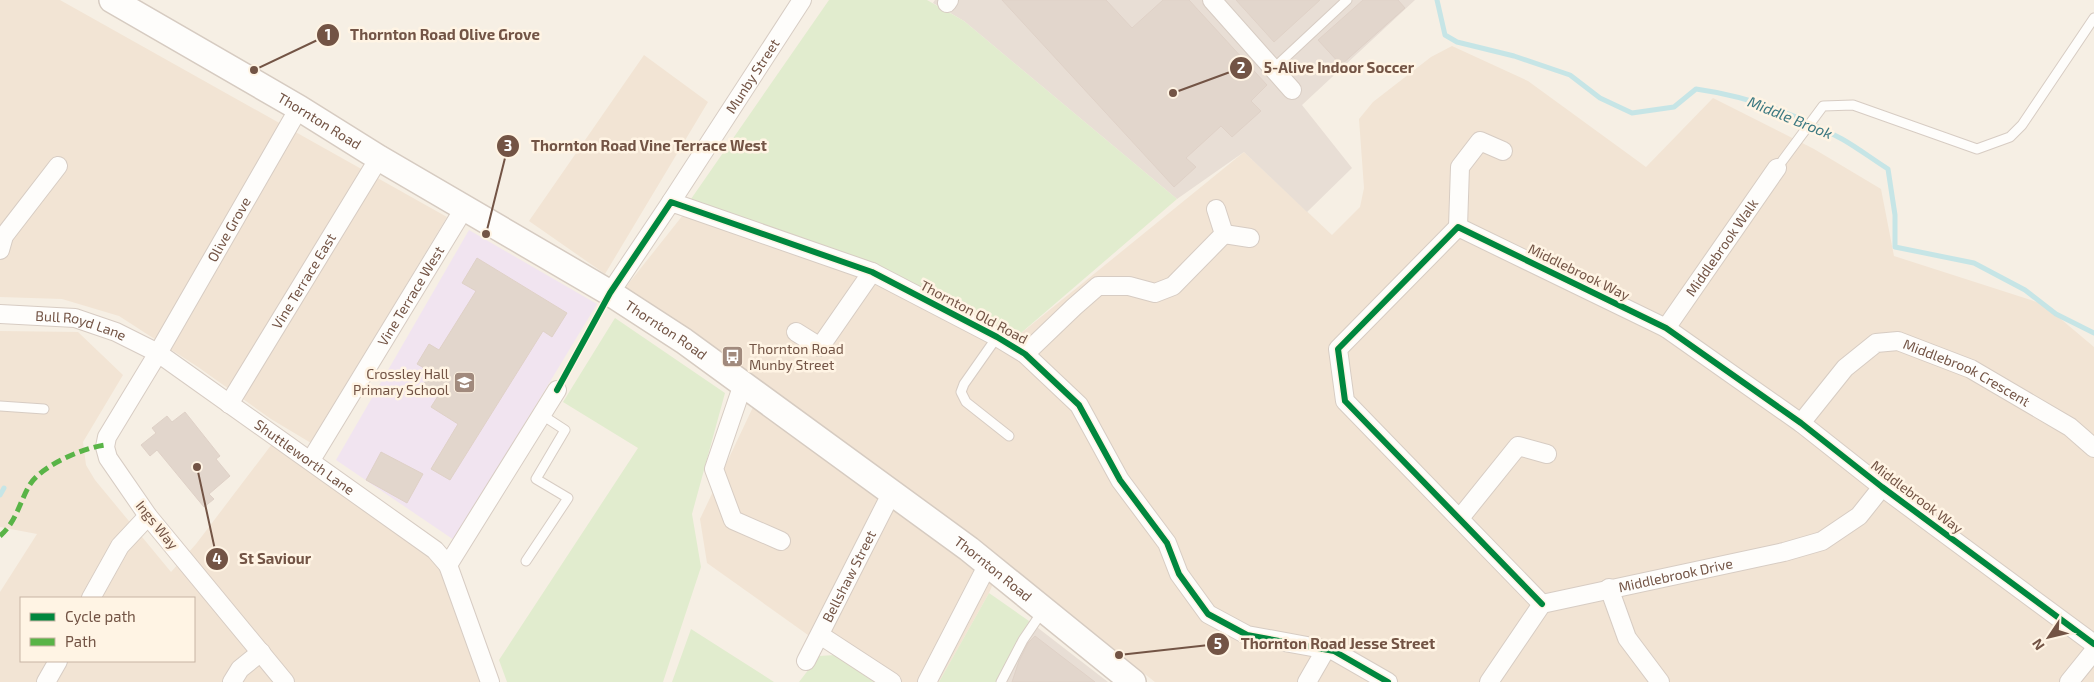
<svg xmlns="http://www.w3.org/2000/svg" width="2094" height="682" viewBox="0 0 2094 682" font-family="'Exo 2',sans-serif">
<rect width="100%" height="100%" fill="#f6efe4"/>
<path fill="#f2e4d4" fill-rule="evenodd" d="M0,0H60L447,217L311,443L271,419L198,367L119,316L62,299L0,297Z
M1452,46L1528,81L1646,167L1713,98L1814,149L1881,189L1894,256L2043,304L2094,347V682H1155L1002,563L989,593L939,682H874L707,563L700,519L763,386L625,288L683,215L691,199L885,270L1014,339L1244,152L1332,235L1360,207L1364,188L1359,119L1373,102L1431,57Z
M644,55L708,102L605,274L529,221Z
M0,331L78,332L123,375L83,442L86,465L95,480L171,572L196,544L272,444L435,559L483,682H0V592L37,534L0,527ZM21,598H194V661H21Z"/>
<path fill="#e8ded5" d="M935,0H1415L1302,105L1352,168L1307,212L1244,152L1177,199L964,21L933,3Z
M1029,621L1108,682H998Z"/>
<path fill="#f1e4f0" d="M469,230L597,304L454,540L336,460Z"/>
<path fill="#e1ecce" d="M829,0H927L964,21L1177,199L1014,339L885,270L691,199Z
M615,318L725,393L692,514L701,567L663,682H507L499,660L638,448L563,402Z
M989,593L1029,621L998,682H939Z
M691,629L774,682H672Z
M835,655L874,682H799L819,656Z"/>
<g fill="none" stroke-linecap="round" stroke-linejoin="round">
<path stroke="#c6e5e6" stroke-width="5" d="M1437,0L1445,35L1457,42L1514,56L1570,75L1600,98L1632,113L1674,107L1696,89C1746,96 1798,115 1842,139C1858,148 1872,159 1888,169L1895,215V247L1974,263L2025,290L2056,314L2094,333
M0,495L4,488"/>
</g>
<path fill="#e2d6cc" stroke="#dfd1c7" d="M1002,0H1106L1132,28L1163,0H1189L1267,85L1251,101L1261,111L1232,137L1221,126L1186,158L1196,167L1174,187Z
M1236,0H1320L1274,42Z
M1363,0H1398L1405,8L1341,65L1318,40Z
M477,258L567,313L552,337L543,331L450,480L431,469L458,424L431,407L438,396L422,387L431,372L417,364L429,344L439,350L476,291L462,283Z
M185,412L220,456L216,459L230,476L209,494L214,499L204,507L157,450L150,456L141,445L156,433L152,428L167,416L172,422Z
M381,452L423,474L407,503L366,480Z
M1035,636L1095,682H1012L1019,661L1028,643Z"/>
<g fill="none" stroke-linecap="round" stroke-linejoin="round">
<defs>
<path id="lane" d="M1273,69L1347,0
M1777,168L1823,106L1853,105L1977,149L2010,137L2022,125L2094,18
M997,337L964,384L961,392L966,402L1009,436
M0,406L44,409
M526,561L568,498L536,479L565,430L542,415
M1001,682L1023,640L1042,612"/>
<g id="street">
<path d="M1212,0L1292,90"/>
<path d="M947,3L949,0"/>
<path id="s1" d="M671,202L802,0"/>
<path d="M1458,227L1460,167L1480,141L1503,151"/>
<path d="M1224,234L1250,238"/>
<path d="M0,250L4,236L58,166"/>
<path d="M610,293L671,202L872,272L997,337L1025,354L1079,405L1120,480L1167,543L1179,574L1208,614L1247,635L1334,651L1388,682"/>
<path id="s2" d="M0,314L75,318L116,332L158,353L435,550L448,565"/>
<path id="s3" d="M1666,328L1777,168"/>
<path d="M796,332L820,347L872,272"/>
<path d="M1025,354L1074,307L1098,286H1129L1155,293L1173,286L1224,234L1216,209"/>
<path d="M743,384L714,469L733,520L781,541"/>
<path id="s4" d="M229,404L379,158"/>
<path id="s5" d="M1801,423L1845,368L1876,343L1898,341L1971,369L2070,427L2094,448"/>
<path id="s6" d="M311,460L465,207"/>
<path d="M1460,518L1518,446L1547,454"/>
<path d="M1609,588L1627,638L1660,682"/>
<path d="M91,598L120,546L148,516"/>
<path d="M1542,604L1345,401L1338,349L1458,227L1666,328L1801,423L1882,487L2094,644"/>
<path d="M820,635L892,682"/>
<path id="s7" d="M806,661L892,492"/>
<path d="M46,682L58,661"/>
<path d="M232,682L240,669L261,652"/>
<path id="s8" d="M285,682L148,516L108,458L105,447L107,437L158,353L299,108"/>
<path d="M490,682L448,565L557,390"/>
<path d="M927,682L988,564"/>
<path d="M1307,682L1326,649"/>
<path id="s9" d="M1489,682L1542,604L1784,552L1822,541L1859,516L1882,487"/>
<path d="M2069,682L2094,651"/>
</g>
<g id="secondary">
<path id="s10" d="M112,0L299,108L379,158L610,293L684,341L969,549L1133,682"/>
</g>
</defs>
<use href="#lane" stroke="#d7ccc3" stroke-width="11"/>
<use href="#street" stroke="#d7ccc3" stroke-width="20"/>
<use href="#secondary" stroke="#d6cbc1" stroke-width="28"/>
<use href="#lane" stroke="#fefdfb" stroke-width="9"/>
<use href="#street" stroke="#fefdfb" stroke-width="18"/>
<use href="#secondary" stroke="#fefdfb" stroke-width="25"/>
<path stroke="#59b447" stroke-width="5" stroke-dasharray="10 5" stroke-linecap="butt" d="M0,536C16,522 19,504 29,486C40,466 83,448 105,445"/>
<defs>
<path id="cycleway" d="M557,390L610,293L671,202L872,272L997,337L1025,354L1079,405L1120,480L1167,543L1179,574L1208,614L1247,635L1334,651L1388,682
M1542,604L1345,401L1338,349L1458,227L1666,328L1801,423L1882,487L2094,644"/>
</defs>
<use href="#cycleway" stroke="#fff4e4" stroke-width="9"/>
<use href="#cycleway" stroke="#00873e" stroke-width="6"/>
</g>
<defs>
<symbol id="bus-square" viewBox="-11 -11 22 22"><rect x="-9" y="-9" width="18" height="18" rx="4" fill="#a18a7d" stroke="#fff4e4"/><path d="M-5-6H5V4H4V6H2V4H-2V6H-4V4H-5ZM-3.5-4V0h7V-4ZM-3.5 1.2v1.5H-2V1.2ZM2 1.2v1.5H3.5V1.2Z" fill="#fff"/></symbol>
<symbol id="school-square" viewBox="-11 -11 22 22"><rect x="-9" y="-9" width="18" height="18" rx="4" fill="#a18a7d" stroke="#fff4e4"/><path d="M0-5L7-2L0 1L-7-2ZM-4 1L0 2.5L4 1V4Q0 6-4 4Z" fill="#fff"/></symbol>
</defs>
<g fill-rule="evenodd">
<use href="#bus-square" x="720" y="344" width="25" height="25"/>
<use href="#school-square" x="452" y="370" width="25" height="25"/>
</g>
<g text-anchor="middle" stroke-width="5" stroke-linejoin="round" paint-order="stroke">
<g font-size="14" fill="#735445" stroke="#fff4e4">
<text dy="5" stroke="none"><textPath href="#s1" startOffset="150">Munby Street</textPath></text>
<text dy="5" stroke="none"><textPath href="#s10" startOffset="240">Thornton Road</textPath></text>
<text dy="5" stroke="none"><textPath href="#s8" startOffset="548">Olive Grove</textPath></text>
<text dy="5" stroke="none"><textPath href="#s3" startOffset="98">Middlebrook Walk</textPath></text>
<text transform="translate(1579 272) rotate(26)" y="5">Middlebrook Way</text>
<text dy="5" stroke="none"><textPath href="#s4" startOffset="144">Vine Terrace East</textPath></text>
<text dy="5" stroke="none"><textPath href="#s6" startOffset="192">Vine Terrace West</textPath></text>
<text transform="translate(974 312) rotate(28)" y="5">Thornton Old Road</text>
<text dy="5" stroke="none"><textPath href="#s2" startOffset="82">Bull Royd Lane</textPath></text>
<text dy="5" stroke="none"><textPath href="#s10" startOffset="645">Thornton Road</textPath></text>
<text dy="5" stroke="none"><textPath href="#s5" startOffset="208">Middlebrook Crescent</textPath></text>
<text dy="5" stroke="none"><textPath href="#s2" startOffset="345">Shuttleworth Lane</textPath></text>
<text transform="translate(1917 497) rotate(37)" y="5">Middlebrook Way</text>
<text transform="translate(157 525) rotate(51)" y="5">Ings Way</text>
<text dy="5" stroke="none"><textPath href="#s10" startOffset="1050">Thornton Road</textPath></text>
<text dy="5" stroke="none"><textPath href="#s9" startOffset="231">Middlebrook Drive</textPath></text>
<text dy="5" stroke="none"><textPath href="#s7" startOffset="95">Bellshaw Street</textPath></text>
</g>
<g font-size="14" fill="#735445" stroke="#fff4e4" text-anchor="start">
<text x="749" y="354">Thornton Road<tspan x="749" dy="16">Munby Street</tspan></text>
<text x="449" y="379" text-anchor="end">Crossley Hall<tspan x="449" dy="16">Primary School</tspan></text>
</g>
<g font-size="15" font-style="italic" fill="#3b7881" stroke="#fff4e4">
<text transform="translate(1790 118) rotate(22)" y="5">Middle Brook</text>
</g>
</g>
<path fill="none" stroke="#735445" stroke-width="2" d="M254 70L328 35M1173 93L1241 68M486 234L508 146M197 467L217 559M1119 655L1218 644"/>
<g fill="#735445" stroke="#fff4e4" stroke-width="2">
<circle cx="254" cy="70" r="5"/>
<circle cx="1173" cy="93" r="5"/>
<circle cx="486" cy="234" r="5"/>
<circle cx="197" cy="467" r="5"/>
<circle cx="1119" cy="655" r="5"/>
<circle cx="328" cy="35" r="12"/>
<circle cx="1241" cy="68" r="12"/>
<circle cx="508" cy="146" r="12"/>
<circle cx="217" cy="559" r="12"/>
<circle cx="1218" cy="644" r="12"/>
</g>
<g font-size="15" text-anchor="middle" font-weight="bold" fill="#fff">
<text x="328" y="40">1</text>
<text x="1241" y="73">2</text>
<text x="508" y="151">3</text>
<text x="217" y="564">4</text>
<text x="1218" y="649">5</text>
</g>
<g font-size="15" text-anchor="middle" font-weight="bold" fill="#735445" stroke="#fff4e4" stroke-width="5" stroke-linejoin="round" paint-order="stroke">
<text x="445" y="40">Thornton Road Olive Grove</text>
<text x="1339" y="73">5-Alive Indoor Soccer</text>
<text x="649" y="151">Thornton Road Vine Terrace West</text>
<text x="275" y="564">St Saviour</text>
<text x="1338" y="649">Thornton Road Jesse Street</text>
</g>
<rect x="20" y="597" width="175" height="65" fill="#fff4e4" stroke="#c7b4a4"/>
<rect x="30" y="613" width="25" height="8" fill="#00873e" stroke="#c7b4a4"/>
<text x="65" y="622" font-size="15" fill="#735445">Cycle path</text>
<rect x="30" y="638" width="25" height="8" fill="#59b447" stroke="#c7b4a4"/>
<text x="65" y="647" font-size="15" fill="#735445">Path</text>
<g transform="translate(2049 637) rotate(235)" stroke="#fff4e4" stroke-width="4" paint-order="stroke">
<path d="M0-4L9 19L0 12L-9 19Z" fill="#735445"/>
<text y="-8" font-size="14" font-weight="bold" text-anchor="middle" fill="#735445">N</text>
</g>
</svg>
